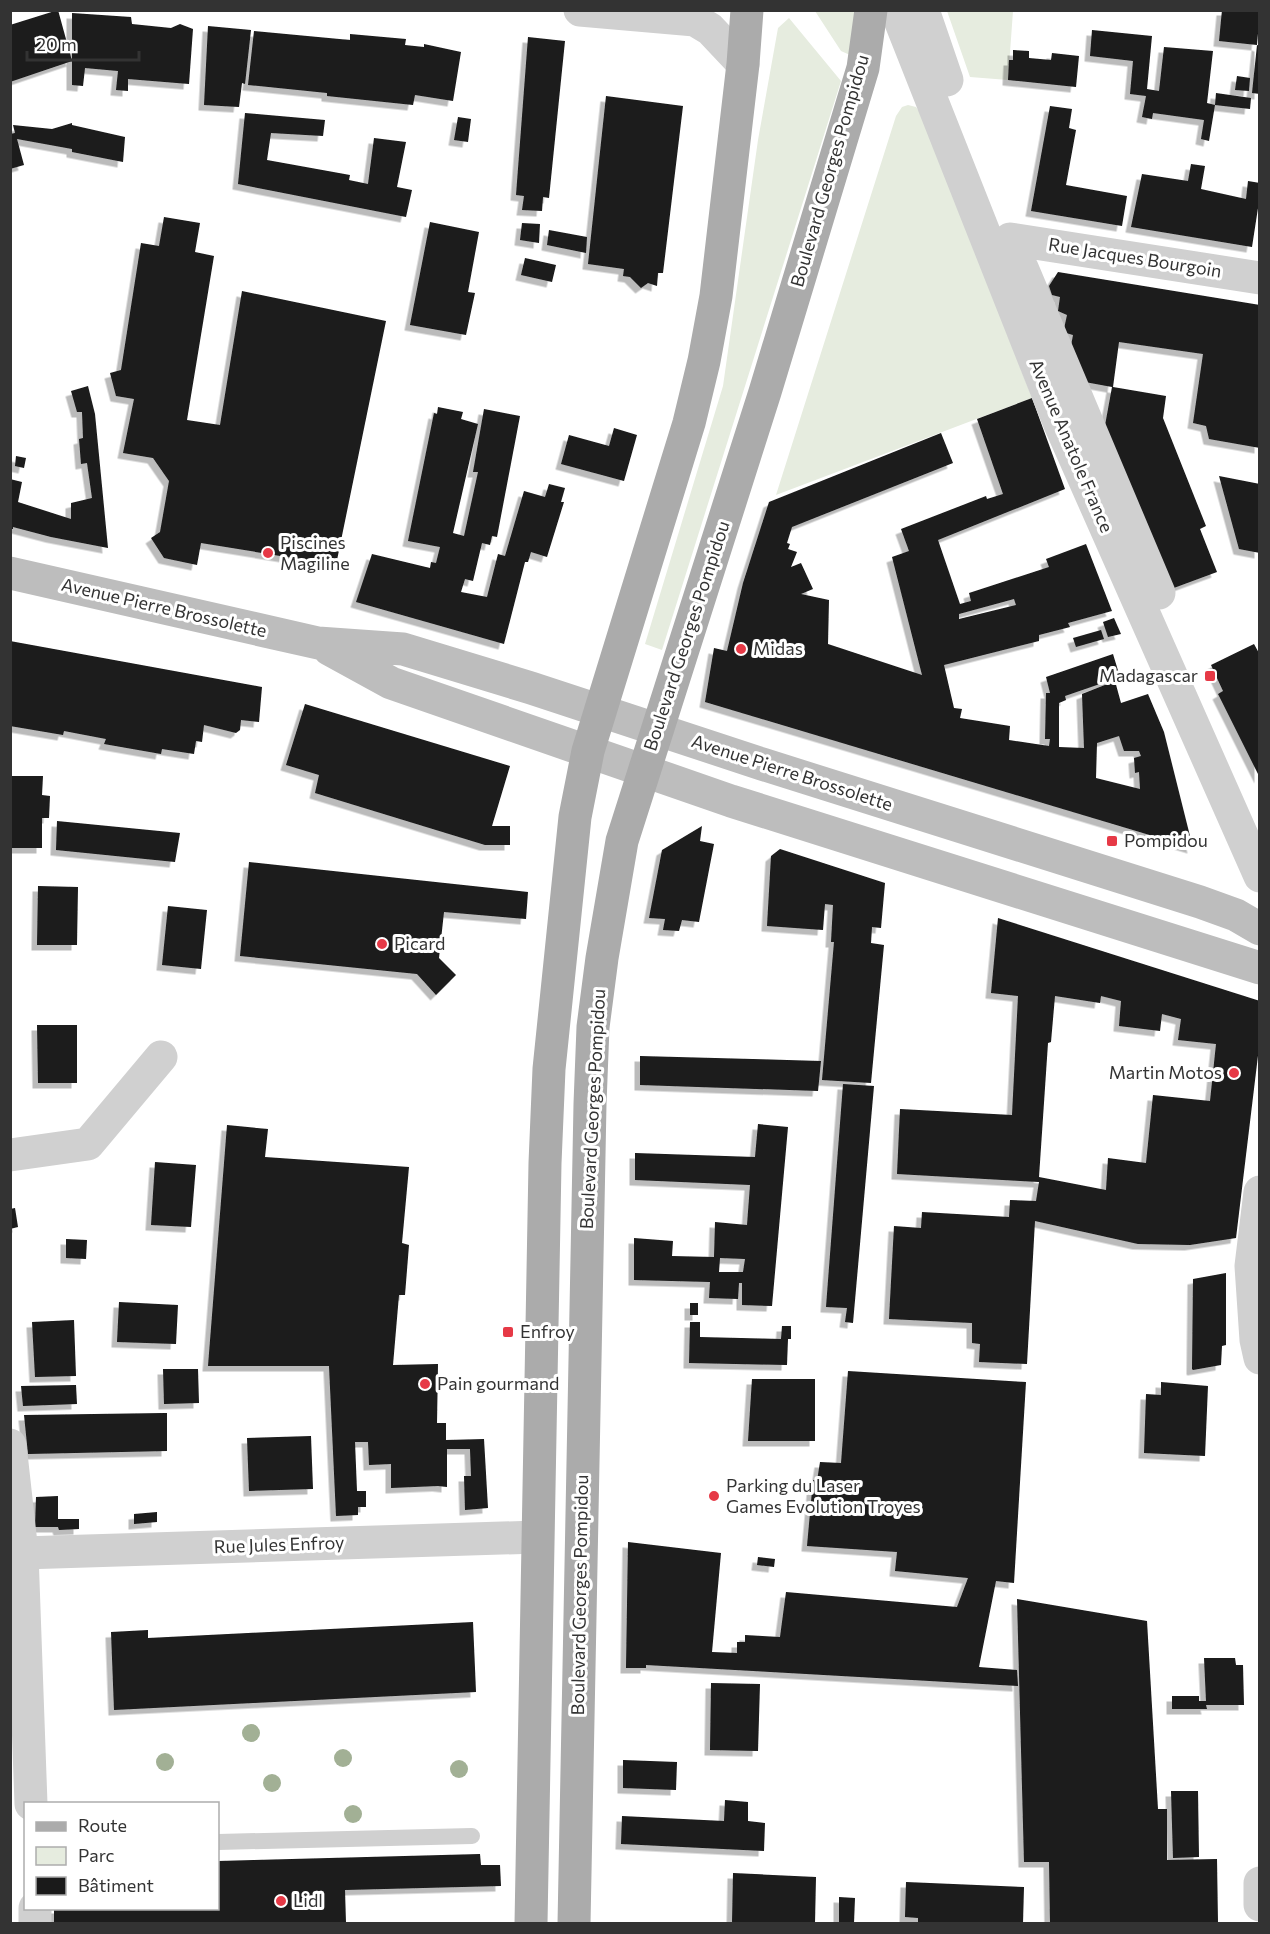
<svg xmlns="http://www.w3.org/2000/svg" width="1270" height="1934" viewBox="0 0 1270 1934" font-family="Commissioner,sans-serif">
<defs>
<filter id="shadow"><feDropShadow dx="-5.5" dy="5.5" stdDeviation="0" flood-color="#0004"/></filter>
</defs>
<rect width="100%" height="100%" fill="#fff"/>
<path fill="#e6ecdf" d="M815,11H855L850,55L841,51Z
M947,11H1013L1008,80L970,77Z
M789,18L841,81L662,650L645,644L723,386L758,140L778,28Z
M908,105L916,107L923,117L1032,398L776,495L896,116L902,107Z"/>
<path fill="#1a1a1a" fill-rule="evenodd" filter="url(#shadow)" d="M58,10L72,61L10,82V25Z
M1222,10H1260L1257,45L1260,46V94L1252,93L1257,45L1219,41Z
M72,13L131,17L132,24L171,28L180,24L193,29L189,84L128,79V91L116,90L118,71L85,68L83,86L72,85Z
M208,26L251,30L245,84L242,83L239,107L204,105Z
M1092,30L1152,36L1147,89L1159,91L1164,47L1213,51L1207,103L1215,105L1216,93L1251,98L1250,109L1215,105L1209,141L1201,139L1204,120L1153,113L1152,119L1142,117L1146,96L1130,94L1133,61L1090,56Z
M254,31L350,40V34L406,39L405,45L424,47V44L461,52L453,101L415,95L413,105L327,96V93L248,85Z
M528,37L565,41L549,198L543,197L542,211L522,210L524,196L516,195Z
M1013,50L1029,51V58L1051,60L1052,53L1079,56L1076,87L1008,80L1009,60H1013Z
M1237,76L1250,78L1249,91L1235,90Z
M606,96L683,106L663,273H658L657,286L648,283L641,288L630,277L623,276L624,269L588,264Z
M1050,106L1072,109L1069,128L1076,130L1066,185L1127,196L1122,226L1031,211Z
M245,113L325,120L323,136L271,133L267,160L350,175L349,180L368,184L374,138L406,142L397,187L412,190L406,217L238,184Z
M458,117L471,119L468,142L454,140Z
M72,123V125L125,137L123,162L72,152V149L17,139L24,165L10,169V134L15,133L13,125L52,129Z
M1191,164L1205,166L1201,189L1246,199L1248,181L1260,183V195L1252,247L1131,227L1142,174L1188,181Z
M164,217L200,223L195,252L214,256L187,420L220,425L242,291L386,321L336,565L201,543L197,565L164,558L151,538L160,532L169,481L153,458L123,453L134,399L116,396L110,373L121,370L141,243L159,246Z
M430,222L479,232L468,292L475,293L466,335L410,325Z
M522,223L540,224L539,243L520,240Z
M549,230L587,237L586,253L547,245Z
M525,258L556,265L552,282L521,275Z
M1058,272L1260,305V448L1209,439L1206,426L1193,423L1203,354L1119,342L1113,387L1166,396L1163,418L1206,526L1200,529L1217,572L1171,589L1104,431L1112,387L1085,382L1071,346L1073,335L1066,333L1064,329L1067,315L1058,311L1060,297L1052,295L1049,286Z
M88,386L95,414L108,548L51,537L13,527V529H10V479L22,482L18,502L71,519V503L92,498L87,463L81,464L79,439L83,438L82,412H77L71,391Z
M1032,398L1065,489L938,540L960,604L971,601L969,593L1049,567L1046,559L1086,544L1112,611L1068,623L1070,627L1039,635V641L944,665L954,708L962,709L960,718L1010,726L1009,740L1049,746L1050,739H1045L1046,693H1050L1046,677L1113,654L1120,677L1065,696L1066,700L1059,703V747L1084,748L1082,694L1115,681L1121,703L1148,694L1164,732L1193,848L705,702L714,648L727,651L743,583L769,502L941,433L953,463L792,527L787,543L790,544L788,549L797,552L791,567L801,563L813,589L801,594L829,600L828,644L922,675L892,557L909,551L901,529L986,496L987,499L1003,494L977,419ZM1014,599L1016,605L959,619V614ZM1119,736L1124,751H1139L1141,756L1134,758L1135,773L1139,772L1140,789L1096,778L1097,743Z
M438,407L463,412L461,419L478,424L453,533L464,536L478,472H473L484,409L520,416L497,537L492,536L490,545L482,543L473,581L465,579L461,592L487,597L498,554L505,556L524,491L545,497L549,484L565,488L561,502H564L547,557L531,552L528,562H525L504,644L356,602L372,554L430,568L431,562L436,563L440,547L408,541L434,413L437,414Z
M614,428L637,435L624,481L561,464L569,435L609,446Z
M16,456L26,458L24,468L15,466Z
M1219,476L1260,484V553L1239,549Z
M1114,618L1121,634L1108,637L1103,622Z
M1101,630L1104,639L1076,647L1073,638Z
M10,641L262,687L259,722L241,720L240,730L236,733L204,725L202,742L196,741L194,754L162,749L161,754L104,744L106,739L64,731L63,735L10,726Z
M1254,644L1260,655V778L1218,694L1223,691L1211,665Z
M305,704L510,766L492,826H510V845H485L315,793L319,775L286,765Z
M10,776H43L42,795L50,796L49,818H42V848H10Z
M57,821L180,833L175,862L56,850Z
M702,826L700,841L714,844L699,922L682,920L679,931L663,930L665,919L649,918L662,850Z
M780,849L885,883L881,928L872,927L871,943L884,945L871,1083L822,1080L834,942H831L833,905L825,904L823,930L767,926L771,856Z
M249,862L528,892L526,919L444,912L439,958L456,975L436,995L417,974L240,956Z
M38,886L78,887L77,945H37Z
M168,906L207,910L201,969L162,965Z
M998,918L1260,1001V1039L1236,1238L1190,1245L1138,1244L1035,1221L1027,1364L979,1362L980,1344L972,1343V1323L889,1319L894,1226L921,1228L922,1212L1009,1217L1010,1200L1036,1201L1039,1182L897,1174L900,1109L1012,1115L1018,996L991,993ZM1055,996L1100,1003L1101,996L1121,1001L1119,1026L1160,1031L1162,1014L1181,1019L1178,1040L1216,1044L1210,1101L1153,1095L1146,1163L1108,1158L1106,1190L1039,1177L1048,1043L1051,1042Z
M37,1025H77V1083H38Z
M640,1056L821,1061L818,1091L640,1085Z
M843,1084L874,1086L853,1323L845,1322L847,1308L826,1307Z
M758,1124L788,1127L772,1306L742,1305V1283H739L738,1299L709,1298L710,1282L634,1280V1238L673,1241L672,1256L714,1257L715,1222L747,1225L750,1185L635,1180V1153L755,1157ZM720,1258L745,1259L743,1272H719Z
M227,1125L268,1129L265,1157L409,1167L402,1243L409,1245L405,1295H399L393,1365L438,1364L437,1423H446V1440L484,1439L488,1508L465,1510L464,1476H471L470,1449H447V1487L438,1486L391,1488V1464L369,1465L368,1442H355L357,1491H366V1507H358V1515L336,1516L329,1366H208Z
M155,1162L196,1165L191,1227L151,1225Z
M15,1208L18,1227L10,1229V1209Z
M66,1239L87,1240L86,1259L66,1258Z
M1226,1273V1345L1222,1346L1221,1365L1193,1370L1192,1369L1193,1279Z
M119,1302L178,1305L176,1344L117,1342Z
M690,1303H698V1315H690Z
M74,1320L76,1376L35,1377L32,1322Z
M690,1322H700V1337L781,1339L782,1326H791V1339H788L787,1365L689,1363Z
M163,1369H198L199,1403L164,1404Z
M848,1371L1026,1382L1014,1583L996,1581L979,1667L1017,1670L1018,1686L646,1665V1668H626L628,1542L721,1553L712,1652L737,1653V1642H745V1635L780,1637L786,1592L957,1607L968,1578L895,1571L897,1552L807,1546L813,1480L817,1481L820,1462L841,1463Z
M752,1379H815V1441H748Z
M1161,1382L1208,1386L1205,1456L1144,1453L1146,1394L1161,1395Z
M76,1385L77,1404L23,1406L21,1386Z
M164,1413H167V1451L28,1454L24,1415Z
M311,1436L313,1489L249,1491L247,1438Z
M58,1496V1519H79V1529L59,1530L58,1527H35L36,1497Z
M157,1512V1522L134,1524V1514Z
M758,1557L775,1559L774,1567L757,1565Z
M1017,1599L1147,1621L1158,1809H1167V1860L1217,1859L1218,1923H1050L1049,1862H1024Z
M473,1622L476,1692L114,1710L111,1632L148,1630V1638Z
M1204,1658H1235L1236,1665H1243L1244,1705H1206L1207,1709H1172V1696H1199V1701H1206Z
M711,1683L760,1684L758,1751L710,1750Z
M623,1760L677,1762L676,1790L623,1788Z
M1171,1791H1198L1199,1857L1173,1858Z
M725,1800L748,1802V1821L765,1823L764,1851L621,1844L622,1816L724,1821Z
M480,1854L481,1865H500L501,1886L345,1890L346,1923H54V1908H218V1861Z
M733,1873L816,1877L815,1923H732Z
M906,1882L1024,1887L1023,1923H918V1918L905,1917Z
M839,1897L855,1898L854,1923H839Z"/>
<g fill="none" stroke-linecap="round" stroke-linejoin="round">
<path stroke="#d0d0d0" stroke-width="16" d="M218,1842L472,1836"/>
<path stroke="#d0d0d0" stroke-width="33" d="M580,10L695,20L710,29L743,64
M896,10L1059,422L1260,876
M923,10L947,80
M1010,239L1260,278
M1022,268L1159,593
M10,1155L88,1144L161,1057
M1260,1192L1251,1266L1256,1340L1260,1358
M10,1445L22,1553L31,1804
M22,1553L537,1537
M1260,1883V1905
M35,1908V1924"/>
<path stroke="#bdbdbd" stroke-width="33" d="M10,573L318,643L403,649L531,688L762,764L1200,902L1236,915L1260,929
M329,649L391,683L731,801L1260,968"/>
<path stroke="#ababab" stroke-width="33" d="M531,1924L545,1163L549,1069L575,817L588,751L689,423L704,361L716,296L743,64L747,10
M574,1924L590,1104L593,1027L602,958L622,841L765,392L863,68L871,10"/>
</g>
<g fill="#a2b095">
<circle cx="251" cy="1733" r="9"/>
<circle cx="343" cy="1758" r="9"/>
<circle cx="165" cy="1762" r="9"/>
<circle cx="459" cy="1769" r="9"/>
<circle cx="272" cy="1783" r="9"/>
<circle cx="353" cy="1814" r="9"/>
</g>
<g fill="#e63946" stroke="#fff" stroke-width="2">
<circle cx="268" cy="553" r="6"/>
<circle cx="741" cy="649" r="6"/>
<rect x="1204" y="670" width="12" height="12" rx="3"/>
<rect x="1106" y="835" width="12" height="12" rx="3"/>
<circle cx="382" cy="944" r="6"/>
<circle cx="1234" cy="1073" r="6"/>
<rect x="502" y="1326" width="12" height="12" rx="3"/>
<circle cx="425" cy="1384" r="6"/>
<circle cx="714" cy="1496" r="6"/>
<circle cx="281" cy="1901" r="6"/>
</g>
<g text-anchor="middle" stroke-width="6" stroke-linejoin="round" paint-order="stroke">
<g font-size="18" fill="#333" stroke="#fff">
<text transform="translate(830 171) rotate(-74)" y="6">Boulevard Georges Pompidou</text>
<text transform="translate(1135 258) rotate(9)" y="6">Rue Jacques Bourgoin</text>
<text transform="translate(1071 446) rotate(67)" y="6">Avenue Anatole France</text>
<text transform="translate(164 608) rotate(13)" y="6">Avenue Pierre Brossolette</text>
<text transform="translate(687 636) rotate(-72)" y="6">Boulevard Georges Pompidou</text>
<text transform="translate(792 773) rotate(18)" y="6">Avenue Pierre Brossolette</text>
<text transform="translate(593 1109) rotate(-87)" y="6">Boulevard Georges Pompidou</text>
<text transform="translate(279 1545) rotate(-2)" y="6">Rue Jules Enfroy</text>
<text transform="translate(580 1595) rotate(-89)" y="6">Boulevard Georges Pompidou</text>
</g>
<g font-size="18" fill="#333" stroke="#fff" text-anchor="start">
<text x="280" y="549">Piscines<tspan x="280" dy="21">Magiline</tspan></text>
<text x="753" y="655">Midas</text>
<text x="1198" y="682" text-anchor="end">Madagascar</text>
<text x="1124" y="847">Pompidou</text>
<text x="394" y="950">Picard</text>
<text x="1222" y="1079" text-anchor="end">Martin Motos</text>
<text x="520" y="1338">Enfroy</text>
<text x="437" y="1390">Pain gourmand</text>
<text x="726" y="1492">Parking du Laser<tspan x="726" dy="21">Games Evolution Troyes</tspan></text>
<text x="293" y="1907">Lidl</text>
</g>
</g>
<rect width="1270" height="1934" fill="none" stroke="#333333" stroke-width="24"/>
<rect x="24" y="1802" width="195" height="108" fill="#ffffff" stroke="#adadad" stroke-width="1.5"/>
<rect x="36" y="1822" width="30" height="9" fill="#ababab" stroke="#adadad" stroke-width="1.5"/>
<text x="78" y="1832" font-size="18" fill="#333333">Route</text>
<rect x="36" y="1847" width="30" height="18" fill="#e6ecdf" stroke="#adadad" stroke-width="1.5"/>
<text x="78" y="1862" font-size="18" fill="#333333">Parc</text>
<rect x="36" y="1877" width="30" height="18" fill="#1a1a1a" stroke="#adadad" stroke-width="1.5"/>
<text x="78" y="1892" font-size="18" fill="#333333">Bâtiment</text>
<path d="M27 51v9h112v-9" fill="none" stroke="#333333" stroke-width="3"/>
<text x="36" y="51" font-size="18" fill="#333333" stroke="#ffffff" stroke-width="4.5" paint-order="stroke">20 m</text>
</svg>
